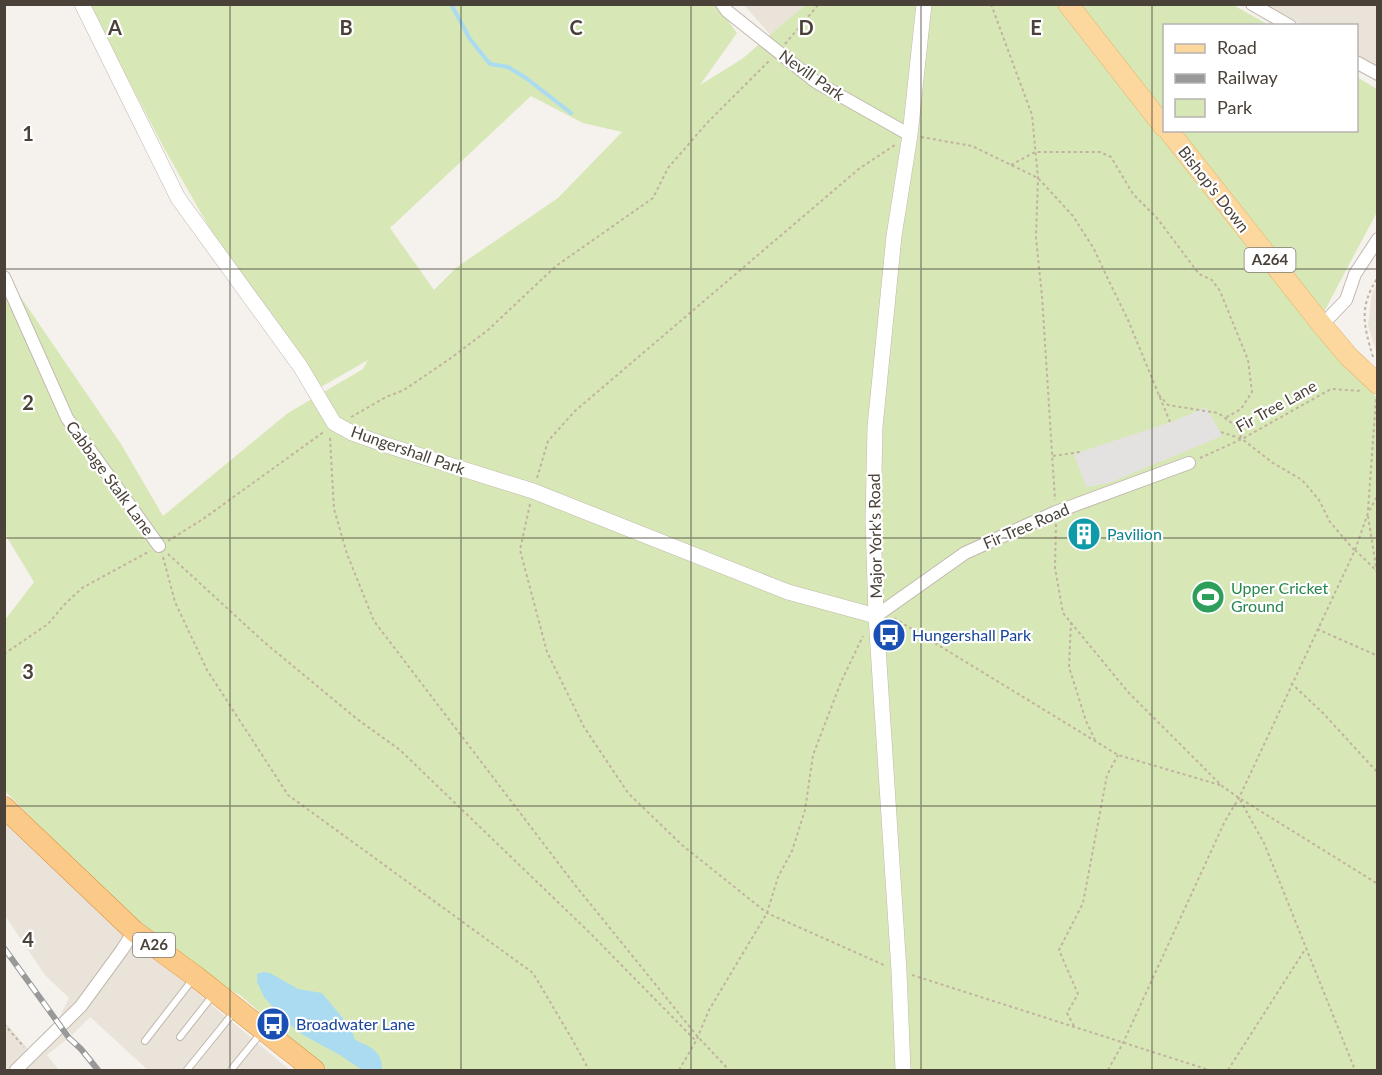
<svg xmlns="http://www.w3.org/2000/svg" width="1382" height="1075" viewBox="0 0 1382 1075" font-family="Lato,sans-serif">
<rect width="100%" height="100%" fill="#f5f1ec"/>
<path fill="#e9e3da" d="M744,5H804L772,37Z
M1264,5H1377V66L1357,55L1356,26L1302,25Z
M1377,282H1378L1377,355L1368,325L1372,294Z
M4,818L140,945L290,1070H148L90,1017L72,1035L59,1018L69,998L45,975L6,917L5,918Z
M4,1021L28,1049L54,1023L66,1040L47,1055L59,1070H5Z"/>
<path fill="#d7e8b6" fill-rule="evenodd" d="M89,5H716L737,33L700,85L742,59L805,5H1233L1269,25L1164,26V130H1356L1357,77L1377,89V212L1316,327L1377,398V1070H327L240,995L210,979L120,907L5,791V620L34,582L5,534V274L121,444L163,516L288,413L363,369L368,360L321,387L222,250L164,148ZM531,96L583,123L622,132L558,198L457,267L434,290L390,228Z"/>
<path fill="#e4e2e0" d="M1206,407L1222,436L1109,483L1086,487L1074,454L1174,421Z"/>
<path fill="#aadbf0" d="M263,972L270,973L298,989L322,993L351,1028L355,1040C369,1046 383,1051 382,1070H362L340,1055L303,1035L286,1022L264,997L257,982V974Z"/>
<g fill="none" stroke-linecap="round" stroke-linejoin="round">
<path stroke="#aadbf0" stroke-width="4" d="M451,4L470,39L490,64L508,67L526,78L571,113"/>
<defs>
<path id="service" d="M180,1037L213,995
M145,1041L193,979
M187,1070L234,1012
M231,1070L261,1033"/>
<path id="minor" d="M722,4L727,11L816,82L910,135
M1252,4L1290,26
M1356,62L1378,74
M4,277L67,418L159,546
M1322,325L1346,300L1355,274L1378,239
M876,616L965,553L1056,512L1189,463
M16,1070L81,1006L122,950L134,931"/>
<path id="tertiary" d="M82,4L178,198L300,366L334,423L352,433L386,445L533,491L788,592L876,616
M903,1070L899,971L876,616L873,521L875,427L894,236L910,135L924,4"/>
<path id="primary" d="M1068,4L1164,127
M1168,130L1322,325L1349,357L1378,384"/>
<path id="trunk" d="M4,807L134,931L195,976L314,1070"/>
</defs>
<use href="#service" stroke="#c1b8ae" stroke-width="8"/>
<use href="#minor" stroke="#c1b8ae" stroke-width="14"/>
<use href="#tertiary" stroke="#c1b8ae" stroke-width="16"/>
<use href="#primary" stroke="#e2b36d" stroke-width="21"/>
<use href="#trunk" stroke="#db9240" stroke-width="22"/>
<path stroke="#c2b2a0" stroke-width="2" stroke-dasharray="3 3" stroke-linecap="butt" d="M991,4L1032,115L1038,178L1036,238L1042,296L1055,500
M785,44L819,4
M921,137L972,146L1038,178L1073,216L1094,249L1107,277L1128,320L1170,422
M1011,165L1035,152H1100L1111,157L1133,194L1157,218L1199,274L1212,280L1220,291L1248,360L1252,392L1241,409L1225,418
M1373,357C1363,323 1359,307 1378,277
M1159,395L1168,405L1218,413L1236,426L1242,439
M351,417L386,397L404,390L451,358L488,330L556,266L653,198L668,168L707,123L769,61
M1221,432L1242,439L1273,463L1302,480L1319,500L1330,522L1354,550
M330,438L334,509L347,554L374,621L575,885L698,1037L729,1070
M1053,456L1080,452
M1200,458L1242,439L1331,389L1362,391
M537,478L548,441L575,411L860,168L895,145
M530,504L520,550L547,652L584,727L628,793L682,845L767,913L884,965
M1368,510L1376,399
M1368,516L1378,579
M1056,524L1055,568L1063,613L1128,692L1222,786L1239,798L1264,843L1355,1070
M168,541L203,519L325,431
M1355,550L1377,571
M168,554L264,642L357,719L400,750L590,933L696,1041
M163,557L175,602L207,670L288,795L533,973L572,1039L589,1070
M894,618L1118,755L1220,785
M1071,622L1069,667L1086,721L1095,740
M1317,629L1378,656
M4,654L48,624L64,605L82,588L150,551
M1291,683L1323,713L1378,773
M1241,799L1378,884
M912,975L1209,1070
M4,1024L24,1047
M1074,1026L1067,1013L1078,994L1059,950L1083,903L1107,775L1118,755
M679,1070L696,1041L709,1010L767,913L778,877L792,851L805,810L813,755L841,682L863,636
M1108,1070L1123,1043L1225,821L1239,798L1355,550L1368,513L1378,495
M1228,1070L1306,948"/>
<use href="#service" stroke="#fff" stroke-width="6"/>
<use href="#minor" stroke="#fff" stroke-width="12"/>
<use href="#tertiary" stroke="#fff" stroke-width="15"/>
<use href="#primary" stroke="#fcd79e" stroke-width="20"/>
<use href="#trunk" stroke="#fbca88" stroke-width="21"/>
<defs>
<path id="rail" d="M4,948L69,1038L81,1049L98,1070"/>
</defs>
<use href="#rail" stroke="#999" stroke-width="6"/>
<use href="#rail" stroke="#fff" stroke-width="4" stroke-dasharray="11" stroke-linecap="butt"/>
</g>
<path fill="none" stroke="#4a4239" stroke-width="1.5" stroke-opacity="0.55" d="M230,4V1070M461,4V1070M691,4V1070M921,4V1070M1152,4V1070M4,269H1378M4,538H1378M4,806H1378"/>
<defs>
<symbol id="building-disc" viewBox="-11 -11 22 22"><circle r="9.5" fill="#0f9aa8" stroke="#fff"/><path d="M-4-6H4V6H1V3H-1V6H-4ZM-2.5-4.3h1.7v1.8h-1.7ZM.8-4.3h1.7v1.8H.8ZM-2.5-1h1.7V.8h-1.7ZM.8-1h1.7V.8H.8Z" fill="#fff"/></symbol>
<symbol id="stadium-disc" viewBox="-11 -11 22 22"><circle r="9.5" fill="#2e9e5b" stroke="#fff"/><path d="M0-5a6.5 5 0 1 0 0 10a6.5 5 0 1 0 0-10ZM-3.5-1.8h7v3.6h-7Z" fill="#fff"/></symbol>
<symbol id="bus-disc" viewBox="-11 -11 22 22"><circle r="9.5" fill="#1a4fb4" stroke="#fff"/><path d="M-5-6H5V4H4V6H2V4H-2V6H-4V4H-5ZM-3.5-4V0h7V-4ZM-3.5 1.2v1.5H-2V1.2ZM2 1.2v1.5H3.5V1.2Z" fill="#fff"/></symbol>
</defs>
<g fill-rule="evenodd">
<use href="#building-disc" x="1065" y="515" width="38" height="38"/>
<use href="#stadium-disc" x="1189" y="578" width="38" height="38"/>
<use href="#bus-disc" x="870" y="616" width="38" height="38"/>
<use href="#bus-disc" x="254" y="1005" width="38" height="38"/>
</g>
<g text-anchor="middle" stroke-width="4.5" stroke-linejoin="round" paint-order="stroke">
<g fill="#fff" stroke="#807b74" stroke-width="1.5">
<rect x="1244.5" y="248" width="51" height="24" rx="4.5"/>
<rect x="133" y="933" width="42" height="24" rx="4.5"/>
</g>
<g font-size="15" font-weight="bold" fill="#4a4239">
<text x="1270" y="265">A264</text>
<text x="154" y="950">A26</text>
</g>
<g font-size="16" fill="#4a4239" stroke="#fff">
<text transform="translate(812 75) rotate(35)" y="6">Nevill Park</text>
<text transform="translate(1214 189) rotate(52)" y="6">Bishop's Down</text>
<text transform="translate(1276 406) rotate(-29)" y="6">Fir Tree Lane</text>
<text transform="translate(408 450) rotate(19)" y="6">Hungershall Park</text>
<text transform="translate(110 478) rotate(54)" y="6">Cabbage Stalk Lane</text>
<text transform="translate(1026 526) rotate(-23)" y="6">Fir Tree Road</text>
<text transform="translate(875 536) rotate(-91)" y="6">Major York's Road</text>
</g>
<g font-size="16" fill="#0d838f" stroke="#fff" text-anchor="start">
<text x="1107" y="540">Pavilion</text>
</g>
<g font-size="16" fill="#27864d" stroke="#fff" text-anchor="start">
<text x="1231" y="594">Upper Cricket<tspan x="1231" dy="18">Ground</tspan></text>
</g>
<g font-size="16" fill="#164399" stroke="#fff" text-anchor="start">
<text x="912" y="641">Hungershall Park</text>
<text x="296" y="1030">Broadwater Lane</text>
</g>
</g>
<g font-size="20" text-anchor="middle" font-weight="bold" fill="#4a4239" stroke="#fff" stroke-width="4.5" stroke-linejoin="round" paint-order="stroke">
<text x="115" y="35">A</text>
<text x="346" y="35">B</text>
<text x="576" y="35">C</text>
<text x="806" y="35">D</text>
<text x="1036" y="35">E</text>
<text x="28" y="141">1</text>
<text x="28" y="410">2</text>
<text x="28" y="679">3</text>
<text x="28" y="947">4</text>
</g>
<rect width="1382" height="1075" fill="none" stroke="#4a4239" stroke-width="12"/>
<rect x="1163" y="24" width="195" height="108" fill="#ffffff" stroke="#b7b3b0" stroke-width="1.5"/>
<rect x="1175" y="44" width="30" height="9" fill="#fcd79e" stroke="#b7b3b0" stroke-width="1.5"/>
<text x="1217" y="54" font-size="18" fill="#4a4239">Road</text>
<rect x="1175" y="74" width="30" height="9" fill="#999999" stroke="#b7b3b0" stroke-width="1.5"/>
<text x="1217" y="84" font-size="18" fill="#4a4239">Railway</text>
<rect x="1175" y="99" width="30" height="18" fill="#d7e8b6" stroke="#b7b3b0" stroke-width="1.5"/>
<text x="1217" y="114" font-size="18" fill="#4a4239">Park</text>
</svg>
